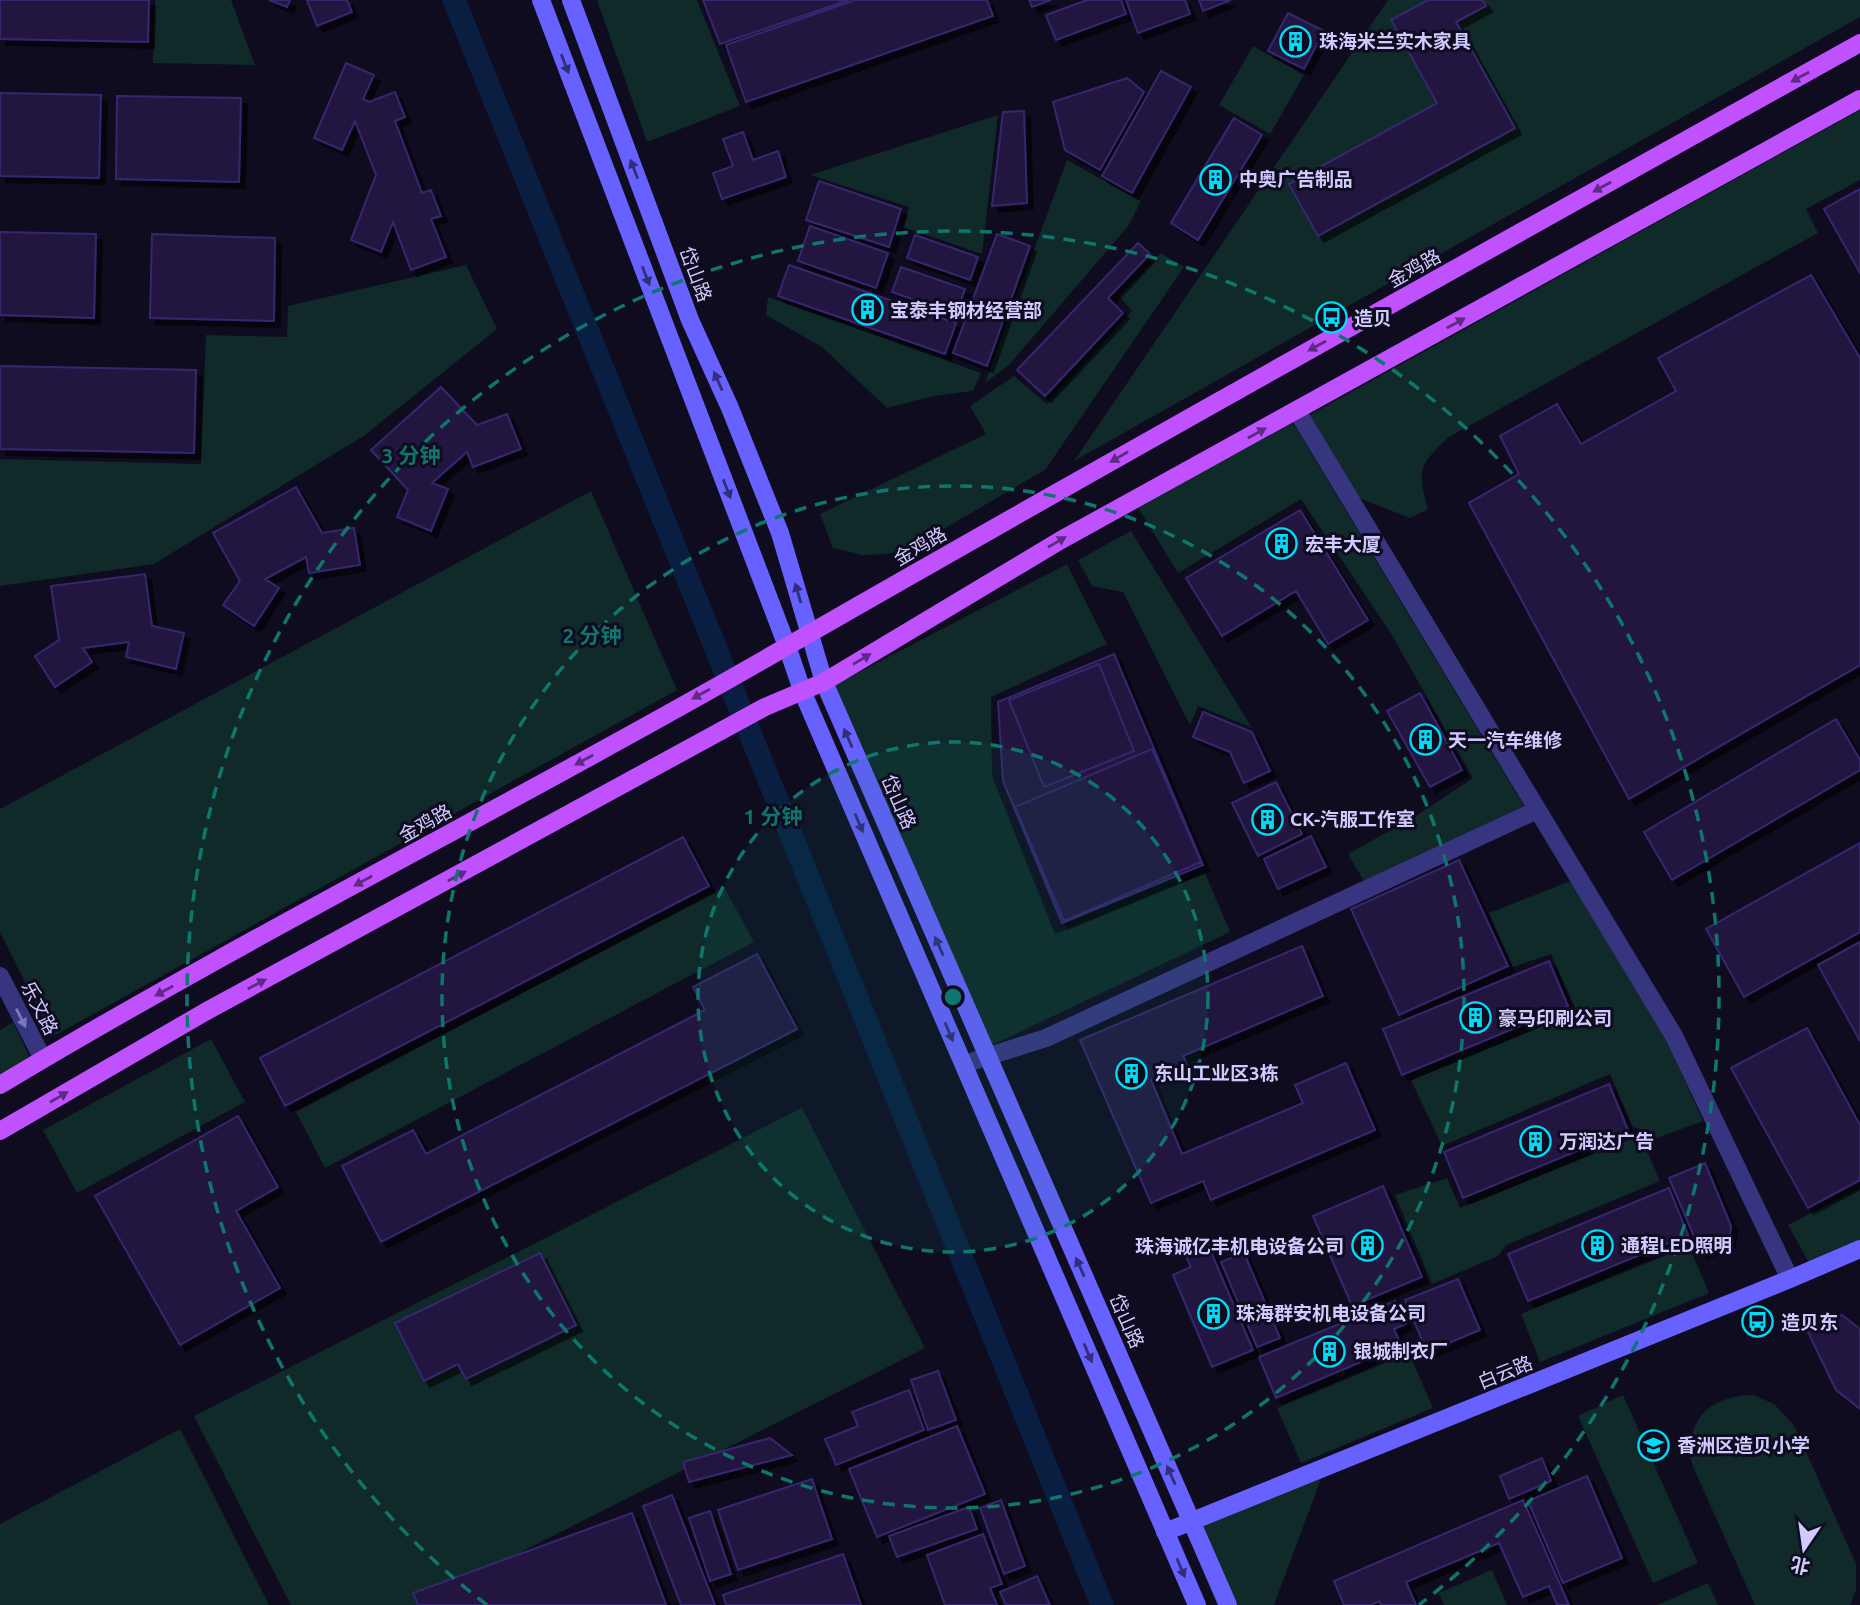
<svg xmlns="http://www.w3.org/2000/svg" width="1860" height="1605" viewBox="0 0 1860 1605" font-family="Ubuntu,'Noto Sans SC',sans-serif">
<defs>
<filter id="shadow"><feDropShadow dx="6" dy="6" stdDeviation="0" flood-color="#0009"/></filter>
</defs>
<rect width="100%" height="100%" fill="#0f0c20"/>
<path fill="#0f2a29" d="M155,0H231L255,65L153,63Z
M597,0H697L740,106L647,142Z
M1388,0H1860V17L1074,461Z
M1253,46L1304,75L1270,134L1219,105Z
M1860,110V180L1806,209L1818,233L1449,437C1419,465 1417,469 1428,509L1410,518L1356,497L1310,415Z
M998,115L982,254L903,227L909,207L810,175Z
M1067,160L1141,201L1129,225L1009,365L985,383Z
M1161,253L1184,267L1045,470L914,546L887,554L862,555L833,548L820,514L986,434L970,406L1014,376L1047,404L1132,311L1119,296Z
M466,265L497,329L365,435L154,564L0,586V459L201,464L206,335L287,337L288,306Z
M768,297L981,373L973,391L934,396L887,408L822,347L766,315Z
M1293,423L1524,806L1364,881L1348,854L1413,818L1473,778L1390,632L1301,499L1178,573L1137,506Z
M591,491L677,690L52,1037L0,932V809Z
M1131,531L1252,728L1198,706L1190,725L1123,592L1092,586L1078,560Z
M1067,564L1107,644L991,697L992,776L1055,934L1205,873L1230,932L988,1047L825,690Z
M1573,880L1667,1041L1703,1121L1654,1139L1651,1132L1633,1127L1610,1074L1442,1146L1411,1080L1577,1012L1551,954L1513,967L1489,913Z
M724,887L754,942L325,1168L296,1112Z
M13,1022L30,1058L0,1076V1030Z
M211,1039L245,1102L77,1193L43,1130Z
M802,1108L925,1348L416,1605H291L194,1416Z
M1640,1135L1660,1181L1506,1245L1498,1256L1432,1284L1395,1195L1447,1178L1460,1208Z
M1860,1188V1241L1809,1263L1788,1225Z
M1689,1246L1709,1293L1540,1362L1521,1314Z
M1409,1353L1433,1408L1301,1463L1277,1408Z
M1623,1395L1698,1563L1653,1583L1578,1416Z
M1753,1395L1774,1404L1794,1425L1856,1564V1590L1850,1605H1755L1694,1469C1689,1457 1689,1448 1692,1435C1700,1405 1724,1396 1753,1395Z
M180,1429L269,1605H0V1524Z
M1324,1471L1274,1605H1217L1185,1528Z
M1492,1570L1507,1605H1444L1439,1593Z
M1708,1583L1718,1605H1657Z"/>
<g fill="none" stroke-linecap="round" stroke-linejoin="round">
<path stroke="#091e41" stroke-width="23" d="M454,0L1102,1605"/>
</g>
<path fill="#201741" stroke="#36286e" stroke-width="2" filter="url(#shadow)" d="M0,0H149L148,42L0,39Z
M269,0H290L287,7Z
M307,0H347L352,12L317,26Z
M703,0H849L720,44Z
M855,0H987L993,16L746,102L726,45Z
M1029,0H1051L1032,7Z
M1087,0H1121L1126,14L1056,40L1046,15Z
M1126,0H1185L1190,14L1138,33Z
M1199,0H1231L1203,11Z
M1428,0H1482L1486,6L1456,22L1515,128L1318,236L1289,184L1437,103L1391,20Z
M1288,13L1324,31L1304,69L1268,51Z
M346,63L374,75L363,99L369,102L395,92L405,117L395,121L422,193L431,190L441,216L431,219L446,257L411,270L393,222L381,252L351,240L376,175L355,121L342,150L314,138Z
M1161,71L1191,87L1132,193L1102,176Z
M1127,78L1144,92L1100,170L1065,150L1053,102Z
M0,93L101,95L99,178L0,176Z
M117,96L241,98L239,182L116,179Z
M1024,111L1027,203L992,206L1003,112Z
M1234,118L1262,135L1198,240L1171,223Z
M743,132L753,160L778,151L786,177L722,199L713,173L733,166L723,139Z
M819,181L901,209L889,247L806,220Z
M1860,189V273L1824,209Z
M810,226L888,253L876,288L798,261Z
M0,232L96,234L94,318L0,315Z
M152,234L275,238L274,321L150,318Z
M997,234L1030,246L987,366L953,353Z
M915,235L978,257L970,280L907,258Z
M1138,243L1150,254L1108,298L1123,313L1045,396L1017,370Z
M789,265L956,323L945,354L778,296Z
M901,267L965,289L956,315L892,292Z
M1811,275L1860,358V665L1629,799L1469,503L1519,474L1500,436L1557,404L1581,444L1676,391L1658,358Z
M0,366L196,370L194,453L0,449Z
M441,387L477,425L507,414L521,449L473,467L467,452L432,483L448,489L431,531L397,517L408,490L371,450Z
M296,487L322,533L354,528L360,565L309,573L306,557L265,579L279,588L254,626L223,605L240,581L213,533Z
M1300,510L1368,620L1328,644L1296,591L1222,636L1186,578Z
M145,574L152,626L184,633L176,669L126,657L129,642L83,648L92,662L55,687L35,656L59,640L51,586Z
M1114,654L1203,865L1062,923L1003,781L998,702Z
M1099,664L1134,751L1044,787L1009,700Z
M1420,693L1462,770L1430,787L1387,711Z
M1203,712L1252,732L1270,771L1244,783L1230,752L1193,737Z
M1836,719L1860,760V770L1672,880L1644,832Z
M1152,749L1201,862L1064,921L1015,807Z
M1276,782L1302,834L1258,856L1232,803Z
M1311,836L1326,867L1278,889L1264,859Z
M683,837L709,886L285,1106L260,1058Z
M1860,843V932L1744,997L1706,929Z
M1459,860L1508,966L1399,1015L1351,909Z
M1860,942V1041L1818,965Z
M1302,946L1323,996L1183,1056L1187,1065L1151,1080L1182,1154L1303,1103L1295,1085L1346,1063L1375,1130L1211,1200L1203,1181L1151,1203L1080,1040Z
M757,954L797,1029L381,1242L342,1166L413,1130L426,1154L705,1010L693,987Z
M1549,961L1568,1006L1402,1075L1383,1029Z
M1807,1028L1860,1125V1180L1808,1208L1731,1068Z
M1609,1084L1628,1130L1463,1198L1444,1152Z
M238,1116L278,1187L236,1211L280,1288L180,1345L95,1196Z
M1705,1163L1731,1226L1729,1241L1701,1253L1669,1178Z
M1383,1186L1422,1277L1352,1306L1313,1216Z
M1669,1188L1688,1235L1528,1301L1508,1254Z
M1208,1245L1253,1350L1212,1367L1173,1275L1191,1267L1185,1254Z
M540,1253L576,1325L466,1379L458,1364L424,1381L395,1323Z
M1244,1253L1280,1338L1257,1347L1221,1262Z
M1458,1279L1480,1330L1427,1352L1405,1300Z
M1395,1301L1406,1324L1394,1329L1401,1345L1276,1398L1259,1357Z
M1842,1315L1860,1329V1409L1836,1390L1804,1324Z
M938,1371L956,1420L928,1430L911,1380Z
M909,1390L924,1430L836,1465L825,1439L858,1426L852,1412Z
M957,1426L985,1494L877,1537L849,1469Z
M770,1438L792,1455L689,1482L683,1462Z
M1542,1458L1551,1481L1509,1499L1500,1476Z
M1587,1476L1622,1558L1563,1583L1528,1501Z
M812,1479L832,1539L738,1570L718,1510Z
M672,1495L715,1605H681L643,1506Z
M1001,1500L1025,1566L1004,1574L980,1508Z
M1523,1500L1569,1605H1557L1549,1586L1523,1597L1499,1543L1406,1582L1416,1605H1381L1379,1601L1371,1605H1344L1334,1581Z
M969,1507L977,1529L897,1557L889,1536Z
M710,1511L731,1574L710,1581L689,1518Z
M632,1513L666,1605H418L413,1593Z
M983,1534L1002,1584L990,1588L997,1605H945L927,1555Z
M843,1554L861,1605H726L723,1595Z
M1037,1576L1050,1605H1006L1000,1592Z"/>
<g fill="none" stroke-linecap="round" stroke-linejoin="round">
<path stroke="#383580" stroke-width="18" d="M1297,411L1674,1036L1790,1279
M0,976L43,1059
M964,1064L1046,1038L1537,810"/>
<path stroke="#6661ff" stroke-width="18" d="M541,0L787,646L803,693L1197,1605
M571,0L690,320L730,408L780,533L824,682L1228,1605
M1165,1532L1790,1279L1860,1249"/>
<path stroke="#bf51ff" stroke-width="18" d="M0,1085C248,936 507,807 758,663C1123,453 1492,248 1860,43
M0,1131L205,1012L765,707L824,682L1061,540L1860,99"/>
</g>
<defs><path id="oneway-solid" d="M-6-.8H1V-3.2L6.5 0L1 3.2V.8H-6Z" transform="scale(1.75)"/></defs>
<g fill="#322e79">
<use href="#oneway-solid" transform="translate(565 64) rotate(69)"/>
<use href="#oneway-solid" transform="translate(634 169) rotate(-111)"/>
<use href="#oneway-solid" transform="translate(646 276) rotate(69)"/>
<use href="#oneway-solid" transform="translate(718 381) rotate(-114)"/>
<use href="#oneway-solid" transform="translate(727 489) rotate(69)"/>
<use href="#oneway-solid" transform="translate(798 593) rotate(-106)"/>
<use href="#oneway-solid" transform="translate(848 738) rotate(-114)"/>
<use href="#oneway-solid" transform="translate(859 823) rotate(67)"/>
<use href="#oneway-solid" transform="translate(939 946) rotate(-114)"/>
<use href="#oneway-solid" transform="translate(949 1032) rotate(67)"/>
<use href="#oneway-solid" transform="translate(1080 1267) rotate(-114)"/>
<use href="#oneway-solid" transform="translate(1088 1353) rotate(67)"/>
<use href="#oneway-solid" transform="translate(1171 1475) rotate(-114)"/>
<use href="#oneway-solid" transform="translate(1181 1568) rotate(67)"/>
</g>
<g fill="#5e2b84">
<use href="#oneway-solid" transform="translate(1800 77) rotate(151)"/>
<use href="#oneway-solid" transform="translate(1602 187) rotate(151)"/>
<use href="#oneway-solid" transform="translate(1456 323) rotate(-29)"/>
<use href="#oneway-solid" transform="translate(1317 346) rotate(151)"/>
<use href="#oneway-solid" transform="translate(1257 433) rotate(-29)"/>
<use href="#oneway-solid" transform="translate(1119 457) rotate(150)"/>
<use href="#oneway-solid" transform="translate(1057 542) rotate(-30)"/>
<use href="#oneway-solid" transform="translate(862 659) rotate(-31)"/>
<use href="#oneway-solid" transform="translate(701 694) rotate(151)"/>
<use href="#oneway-solid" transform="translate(584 760) rotate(151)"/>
<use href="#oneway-solid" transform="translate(457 876) rotate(-28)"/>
<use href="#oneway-solid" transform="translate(363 881) rotate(151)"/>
<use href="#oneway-solid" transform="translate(257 984) rotate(-28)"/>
<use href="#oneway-solid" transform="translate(164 991) rotate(151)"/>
<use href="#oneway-solid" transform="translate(59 1097) rotate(-30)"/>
</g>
<use fill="#7c78b9" href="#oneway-solid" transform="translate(21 1018) rotate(63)"/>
<circle cx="953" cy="997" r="255" fill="#0f766e" fill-opacity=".12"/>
<g fill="none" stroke="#0f766e" stroke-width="3.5" stroke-dasharray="12 9">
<circle cx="953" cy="997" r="255"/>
<circle cx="953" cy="997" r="511"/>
<path d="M487 1605A766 766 0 1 1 1419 1605"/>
</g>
<defs>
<symbol id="building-ring" viewBox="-11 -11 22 22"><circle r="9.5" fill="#0f0c20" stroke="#00dcf5" stroke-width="1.5"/><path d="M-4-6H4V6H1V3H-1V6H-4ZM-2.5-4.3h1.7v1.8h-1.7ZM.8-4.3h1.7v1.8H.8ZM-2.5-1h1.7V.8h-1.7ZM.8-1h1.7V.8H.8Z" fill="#00dcf5"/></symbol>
<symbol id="bus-ring" viewBox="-11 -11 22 22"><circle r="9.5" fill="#0f0c20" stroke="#00dcf5" stroke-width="1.5"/><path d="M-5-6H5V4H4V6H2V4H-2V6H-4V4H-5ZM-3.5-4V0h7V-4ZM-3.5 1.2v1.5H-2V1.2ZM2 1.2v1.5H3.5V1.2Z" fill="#00dcf5"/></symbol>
<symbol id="school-ring" viewBox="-11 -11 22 22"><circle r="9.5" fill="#0f0c20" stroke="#00dcf5" stroke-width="1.5"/><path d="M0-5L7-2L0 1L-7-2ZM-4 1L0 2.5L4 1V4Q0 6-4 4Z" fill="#00dcf5"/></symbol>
</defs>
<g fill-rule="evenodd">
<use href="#building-ring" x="1278" y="24" width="35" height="35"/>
<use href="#building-ring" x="1198" y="162" width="35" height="35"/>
<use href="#building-ring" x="850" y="292" width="35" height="35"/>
<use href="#bus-ring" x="1314" y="300" width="35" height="35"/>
<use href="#building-ring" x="1264" y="526" width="35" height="35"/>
<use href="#building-ring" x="1408" y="722" width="35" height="35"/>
<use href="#building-ring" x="1250" y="802" width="35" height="35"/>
<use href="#building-ring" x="1458" y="1000" width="35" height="35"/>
<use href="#building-ring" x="1114" y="1056" width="35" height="35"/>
<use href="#building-ring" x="1518" y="1124" width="35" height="35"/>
<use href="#building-ring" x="1580" y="1228" width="35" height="35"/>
<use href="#building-ring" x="1350" y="1228" width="35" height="35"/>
<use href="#building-ring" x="1196" y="1296" width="35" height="35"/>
<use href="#bus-ring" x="1740" y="1304" width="35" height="35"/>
<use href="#building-ring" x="1312" y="1334" width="35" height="35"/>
<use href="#school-ring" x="1636" y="1428" width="35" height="35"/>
</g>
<g text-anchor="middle" stroke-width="6" stroke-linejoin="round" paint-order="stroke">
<g font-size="19" font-weight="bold" fill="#d0caff" stroke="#0f0c20" text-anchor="start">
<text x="1319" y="48">珠海米兰实木家具</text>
<text x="1239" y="186">中奥广告制品</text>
<text x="890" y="317">宝泰丰钢材经营部</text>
<text x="1354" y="325">造贝</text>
<text x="1305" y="551">宏丰大厦</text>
<text x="1448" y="747">天一汽车维修</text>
<text x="1290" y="826">CK-汽服工作室</text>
<text x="1498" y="1025">豪马印刷公司</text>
<text x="1154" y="1080">东山工业区3栋</text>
<text x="1559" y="1148">万润达广告</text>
<text x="1621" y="1252">通程LED照明</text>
<text x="1344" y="1253" text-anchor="end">珠海诚亿丰机电设备公司</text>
<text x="1236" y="1320">珠海群安机电设备公司</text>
<text x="1781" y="1329">造贝东</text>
<text x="1353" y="1358">银城制衣厂</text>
<text x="1677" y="1452">香洲区造贝小学</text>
</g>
<g font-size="19" fill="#d0caff" stroke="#0f0c20">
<text transform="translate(1414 268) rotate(-29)" y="7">金鸡路</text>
<text transform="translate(696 274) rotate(69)" y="7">岱山路</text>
<text transform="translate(920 546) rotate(-30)" y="7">金鸡路</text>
<text transform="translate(899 802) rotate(66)" y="7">岱山路</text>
<text transform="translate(425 823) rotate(-29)" y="7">金鸡路</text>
<text transform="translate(40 1008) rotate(63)" y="7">乐文路</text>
<text transform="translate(1127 1321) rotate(66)" y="7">岱山路</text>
<text transform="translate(1505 1372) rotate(-22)" y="7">白云路</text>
</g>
</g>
<circle cx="953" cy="997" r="10" fill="#0f766e" stroke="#0f0c20" stroke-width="3.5"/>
<g font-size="21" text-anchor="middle" font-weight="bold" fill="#0f766e" stroke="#0f0c20" stroke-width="6" stroke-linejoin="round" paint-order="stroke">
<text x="411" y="463">3 分钟</text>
<text x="592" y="643">2 分钟</text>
<text x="773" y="824">1 分钟</text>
</g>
<g transform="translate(1804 1549) rotate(193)" stroke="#0f0c20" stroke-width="5" paint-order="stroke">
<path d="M0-5L12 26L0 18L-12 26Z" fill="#d0caff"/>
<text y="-10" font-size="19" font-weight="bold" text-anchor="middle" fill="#d0caff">北</text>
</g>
</svg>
